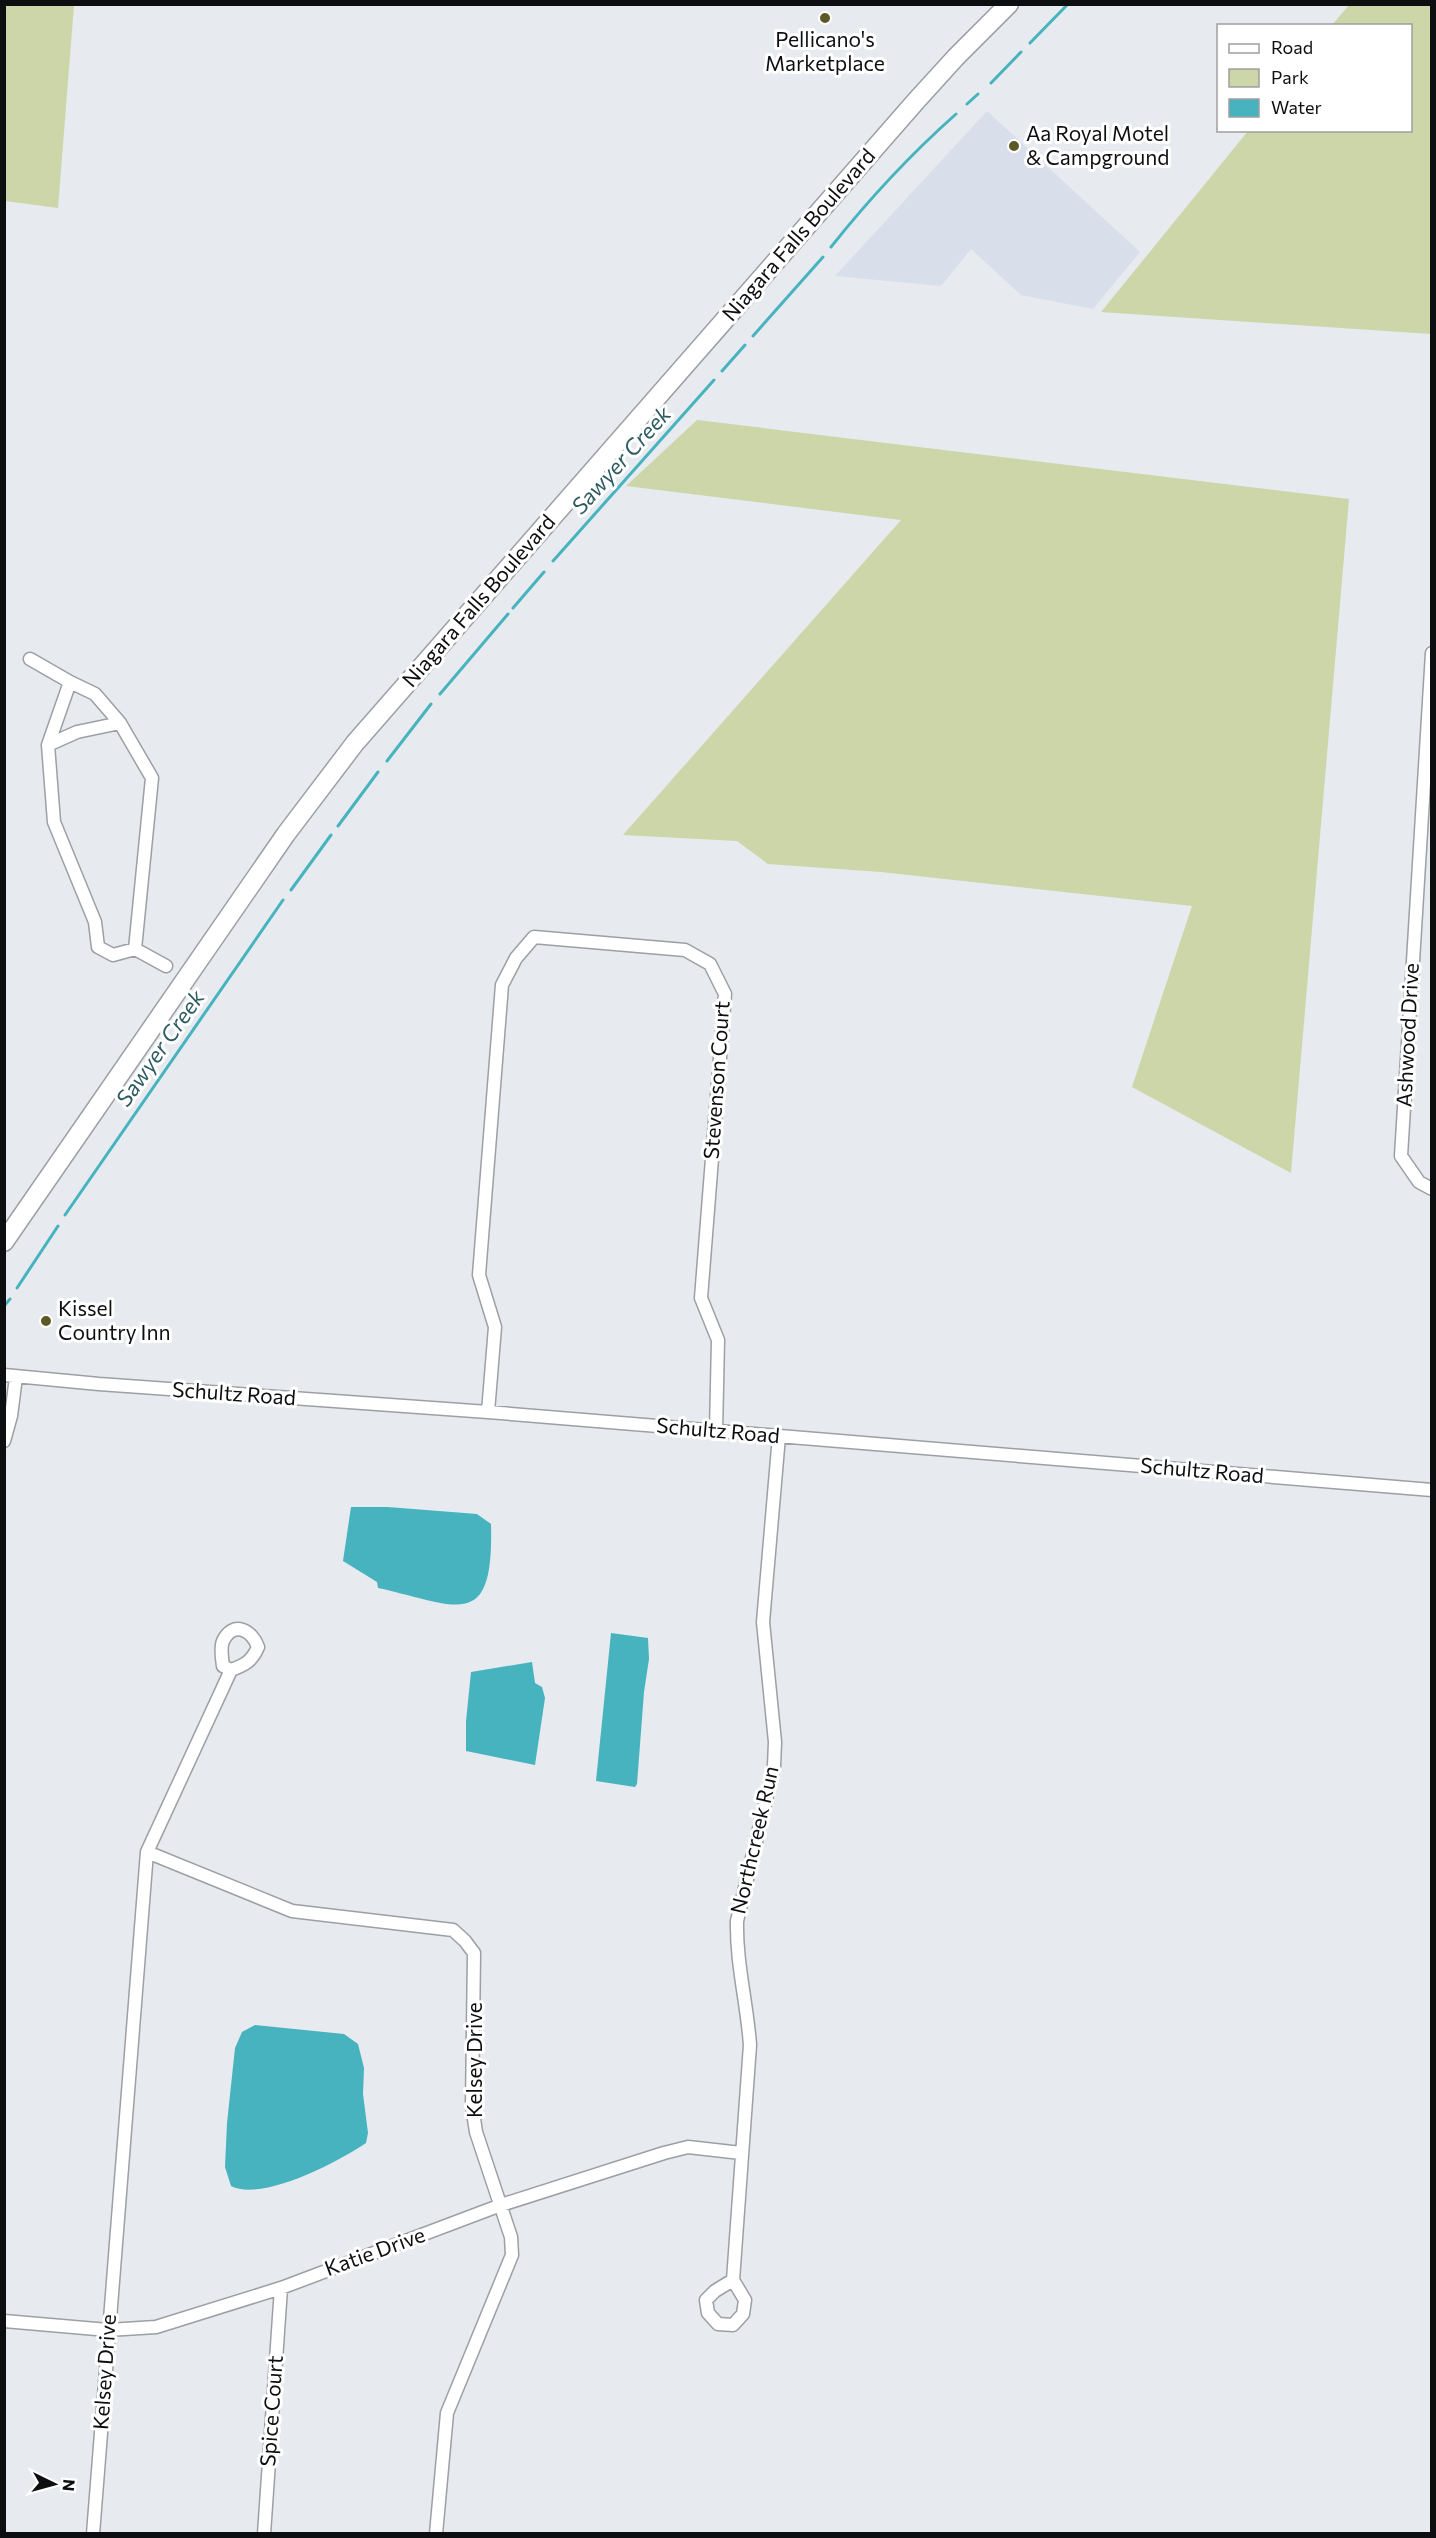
<svg xmlns="http://www.w3.org/2000/svg" width="1436" height="2538" viewBox="0 0 1436 2538" font-family="Commissioner,sans-serif">
<rect width="100%" height="100%" fill="#e7eaef"/>
<path fill="#d8dfeb" d="M987,111L1140,252L1093,309L1021,295L971,249L941,286L835,276Z"/>
<path fill="#ccd6a8" d="M5,4L74,5L58,208L5,201Z
M1349,5H1431V334L1101,312L1248,131L1410,130V26L1332,25Z
M697,420L1349,499L1291,1173L1132,1087L1192,906L881,872L768,864L737,841L623,835L901,520L626,486Z"/>
<path fill="#46b3be" d="M351,1507H388L477,1514L491,1524C494,1634 457,1605 378,1588L377,1582L343,1561Z
M611,1633L648,1638L649,1659L644,1692L637,1784L635,1787L596,1781Z
M532,1662L535,1683L542,1687L545,1698L535,1765L466,1751V1721L471,1672Z
M255,2025L344,2034L358,2044L364,2068L363,2094L368,2133L366,2143C338,2162 262,2202 231,2186L225,2167L227,2123L235,2048L242,2032Z"/>
<g fill="none" stroke-linecap="round" stroke-linejoin="round">
<path stroke="#46b3be" stroke-width="3" d="M1030,43L1068,4
M991,83L1021,52
M967,104L978,94
M831,247C869,199 910,155 956,114
M753,336L823,257
M722,371L745,345
M553,561L714,380
M513,608L544,572
M440,694L508,614
M387,761L431,704
M338,826L378,772
M291,890L331,835
M65,1215L283,900
M17,1288L58,1226
M4,1306L10,1299"/>
<defs>
<path id="street" d="M1432,653L1401,1156L1419,1182L1432,1189
M30,659L70,682L48,745L54,822L95,922L98,947L113,955L135,949L166,966
M70,682L95,694L120,723L152,778L135,949
M48,745L77,732L120,723
M4,1375L99,1384L488,1412L1432,1490
M488,1412L495,1327L479,1275L502,985L516,958L534,937L685,950L710,964L725,994L701,1298L718,1340L716,1431
M4,1441L11,1416L16,1377
M147,1852L292,1911L453,1930L465,1941L474,1953L472,2106L476,2132L511,2237L512,2255L447,2413L436,2534
M733,2280L745,2300L743,2314L733,2325L718,2324L708,2313L706,2300L715,2291L733,2280L750,2045C747,2003 736,1963 737,1921L774,1766L775,1742L763,1622L779,1436
M4,2321L108,2330L156,2327L281,2288L501,2205L664,2153L688,2147L741,2153
M93,2534L147,1852L231,1670C245,1665 252,1661 258,1647C252,1630 233,1620 223,1641C220,1648 222,1658 223,1666L231,1670
M264,2534L281,2288"/>
<path id="primary" d="M4,1242L286,834L355,743L916,101L956,57L1009,4"/>
</defs>
<use href="#street" stroke="#9c9fa4" stroke-width="15"/>
<use href="#primary" stroke="#9c9fa4" stroke-width="21"/>
<use href="#street" stroke="#fff" stroke-width="12"/>
<use href="#primary" stroke="#fff" stroke-width="18"/>
</g>
<g fill="#5b5a27" stroke="#fff" stroke-width="2">
<circle cx="825" cy="18" r="6"/>
<circle cx="1014" cy="146" r="6"/>
<circle cx="46" cy="1321" r="6"/>
</g>
<g text-anchor="middle" stroke-width="6" stroke-linejoin="round" paint-order="stroke">
<g font-size="21" fill="#0d0e10" stroke="#fff" text-anchor="start">
<text x="825" y="47" text-anchor="middle">Pellicano's<tspan x="825" dy="24">Marketplace</tspan></text>
<text x="1026" y="141">Aa Royal Motel<tspan x="1026" dy="24">&amp; Campground</tspan></text>
<text x="58" y="1316">Kissel<tspan x="58" dy="24">Country Inn</tspan></text>
</g>
<g font-size="21" fill="#0d0e10" stroke="#fff">
<text transform="translate(799 235) rotate(-49)" y="7">Niagara Falls Boulevard</text>
<text transform="translate(479 601) rotate(-49)" y="7">Niagara Falls Boulevard</text>
<text transform="translate(1408 1035) rotate(-87)" y="7">Ashwood Drive</text>
<text transform="translate(717 1080) rotate(-86)" y="7">Stevenson Court</text>
<text transform="translate(234 1394) rotate(4)" y="7">Schultz Road</text>
<text transform="translate(718 1431) rotate(5)" y="7">Schultz Road</text>
<text transform="translate(1202 1471) rotate(5)" y="7">Schultz Road</text>
<text transform="translate(755 1840) rotate(-77)" y="7">Northcreek Run</text>
<text transform="translate(475 2060) rotate(-90)" y="7">Kelsey Drive</text>
<text transform="translate(375 2252) rotate(-20)" y="7">Katie Drive</text>
<text transform="translate(105 2372) rotate(-86)" y="7">Kelsey Drive</text>
<text transform="translate(272 2411) rotate(-86)" y="7">Spice Court</text>
</g>
<g font-size="22" font-style="italic" fill="#2d5b60" stroke="#fff">
<text transform="translate(621 460) rotate(-48)" y="8">Sawyer Creek</text>
<text transform="translate(160 1048) rotate(-55)" y="8">Sawyer Creek</text>
</g>
</g>
<rect width="1436" height="2538" fill="none" stroke="#0d0e10" stroke-width="12"/>
<rect x="1217" y="24" width="195" height="108" fill="#ffffff" stroke="#9e9f9f" stroke-width="1.5"/>
<rect x="1229" y="44" width="30" height="9" fill="#ffffff" stroke="#9e9f9f" stroke-width="1.5"/>
<text x="1271" y="54" font-size="18" fill="#0d0e10">Road</text>
<rect x="1229" y="69" width="30" height="18" fill="#ccd6a8" stroke="#9e9f9f" stroke-width="1.5"/>
<text x="1271" y="84" font-size="18" fill="#0d0e10">Park</text>
<rect x="1229" y="99" width="30" height="18" fill="#46b3be" stroke="#9e9f9f" stroke-width="1.5"/>
<text x="1271" y="114" font-size="18" fill="#0d0e10">Water</text>
<g transform="translate(54 2484) rotate(95)" stroke="#ffffff" stroke-width="4.5" paint-order="stroke">
<path d="M0-4.5L10 22L0 15L-10 22Z" fill="#0d0e10"/>
<text y="-9" font-size="16" font-weight="bold" text-anchor="middle" fill="#0d0e10">N</text>
</g>
</svg>
